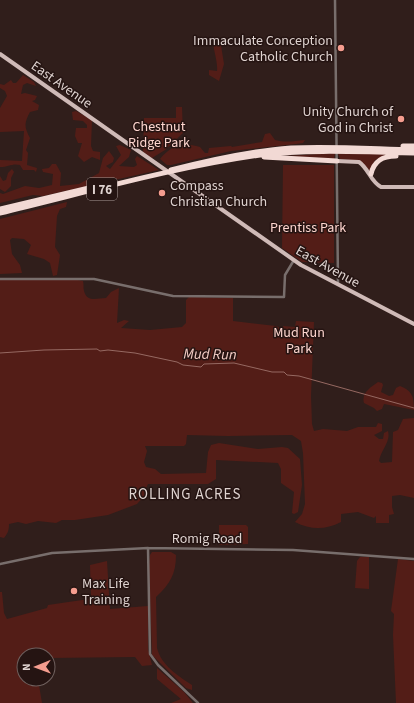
<svg xmlns="http://www.w3.org/2000/svg" width="414" height="703" viewBox="0 0 414 703" font-family="'Source Sans 3',sans-serif">
<rect width="100%" height="100%" fill="#301e1b"/>
<path fill="#531d17" d="M216,38L220,39L224,64L219,81L209,75V70L217,71C218,61 213,50 213,40Z
M23,75L34,82L36,86L27,83L23,85L21,94L25,93L37,96L35,100L32,101L39,105L38,110L30,112C24,123 24,127 30,138L26,150L28,153L27,165L37,168L36,172L34,170H23L20,165C13,163 8,167 0,167V160L22,161L24,131L0,132V108L7,96L5,91L0,88V84L4,85L11,80L13,83H16Z
M176,107H182L183,133L165,150L152,158L143,152L144,118H176Z
M76,111L92,120L91,146L93,151L100,152V160L92,157L84,162L78,156L82,143H78L75,136L76,128H87V125L83,121L73,120L72,112Z
M270,133L275,140C286,143 294,141 305,140L303,143L296,144L231,151L171,165H167L160,159C171,145 183,142 200,147L205,153H208L209,148L231,146L232,147L262,142L265,134Z
M120,145L131,150L129,157L119,166L134,167L137,165L135,159L137,156L159,170L43,196L33,195L0,203V193L3,194L25,186L39,188L52,185L53,174L43,172L42,169L49,168L52,164H56L61,173L60,186L79,184L99,173L103,158L109,151L114,158L113,162L106,166L110,169L121,155L116,146Z
M335,153L334,159L269,157Z
M338,154H388L375,160L370,171L360,161L340,159Z
M283,165H334V263L302,262L282,248Z
M12,169L14,172L11,178V186L5,192L0,189V176L3,181L6,180L8,173Z
M67,202L66,207L60,209L57,216L55,247L60,255L57,275L53,276L50,263L44,259L27,254L31,245L24,239L12,238L10,240L12,254L20,265L22,273L0,274V219Z
M73,279L83,281C84,285 83,287 84,291C87,303 98,298 106,298L111,292L119,288L117,323L124,320L129,321L121,328L150,330L182,327L186,323V300L189,297L233,298V321L276,326L283,329V326L295,327L296,321L314,322L311,396L312,424L314,431L323,429L347,431L358,427H376L378,423L382,424V431L374,435L379,439H383L384,433L388,431C391,442 381,450 379,461L381,463L392,462L393,432L398,430L403,419L414,418V498L400,495L392,496V507L394,514L389,515V523H376V516L374,518L358,512L341,514V522C325,530 311,530 295,522L302,514L305,504L303,453L301,441L292,435L228,436L187,435L186,444L184,446H145L147,451L144,462L146,467L155,469L161,474L206,473L208,452L211,445L219,443L258,449L282,447L288,448L300,459L302,485L298,512L294,514L292,513L294,492L281,483V469L278,463L216,460V479L208,484H148L145,490L146,494L137,504L108,515L75,520H62L56,523L38,521L26,524L18,522L9,524C9,530 8,533 4,538L0,537V280Z
M378,382L382,383L383,385L381,392L389,396L393,395L396,388L400,386C413,391 414,398 414,410L384,404L382,409L377,411L374,408L364,403C361,393 371,387 378,382Z
M219,525H246L248,527V544L219,545Z
M152,552H171L176,555C176,574 170,584 156,597L157,648C161,665 178,676 192,685V690L186,688L152,655L149,566L150,555Z
M360,557H369V589L355,588L357,561Z
M398,559L414,561V703H396L393,635L394,614L391,611Z
M107,561L110,609L148,606V649L152,665L142,666L135,657L48,658V655H24V679H38L42,703H0V592H2L4,613L7,619L47,608L48,605L89,599L91,598L90,565Z
M157,668L184,692L193,703H171L181,699L157,679Z"/>
<g fill="none" stroke-linecap="round" stroke-linejoin="round">
<path stroke="#966962" stroke-width="1" d="M0,353L44,350L97,349L100,351L108,350L135,353L177,362L183,365L201,367L204,364L234,363L272,372H284L287,375L299,376L414,408"/>
<path stroke="#786e6c" stroke-width="2.5" d="M335,0L338,283
M0,279H94L173,296L284,297L285,275L294,260
M148,548L150,654L158,665L198,703
M0,564L52,553L148,548L293,550L414,559"/>
<path stroke="#cfbab7" stroke-width="4" d="M0,54L301,265L414,324
M337,161L359,162C369,169 370,181 381,187H414"/>
<path stroke="#f2d9d4" stroke-width="5" d="M403,146H414
M264,157L337,161
M171,170C210,160 250,151 291,148C332,146 373,149 414,150
M371,174C374,161 382,156 396,156
M0,209L110,183
M0,213C84,193 174,167 260,155C311,149 363,152 414,153"/>
</g>
<g fill="#f59d8f" stroke="#251412" stroke-width="1.5">
<circle cx="341" cy="48" r="4"/>
<circle cx="401" cy="119" r="4"/>
<circle cx="162" cy="193" r="4"/>
<circle cx="74" cy="591" r="4"/>
</g>
<g text-anchor="middle" stroke-width="3" stroke-linejoin="round" paint-order="stroke">
<rect fill="#251412" stroke="#a79a97" stroke-width="1" x="87" y="178" width="30" height="22" rx="3"/>
<g font-size="13" font-weight="bold" fill="#dfd3d0">
<text x="102" y="194">I 76</text>
</g>
<g font-size="14" fill="#dfd3d0" stroke="#251412" text-anchor="end">
<text x="333" y="45">Immaculate Conception<tspan x="333" dy="16">Catholic Church</tspan></text>
<text x="393" y="116">Unity Church of<tspan x="393" dy="16">God in Christ</tspan></text>
<text x="170" y="190" text-anchor="start">Compass<tspan x="170" dy="16">Christian Church</tspan></text>
<text x="82" y="588" text-anchor="start">Max Life<tspan x="82" dy="16">Training</tspan></text>
</g>
<g font-size="14" fill="#dfd3d0" stroke="#251412">
<text transform="translate(62 84) rotate(35)" y="5">East Avenue</text>
<text transform="translate(328 266) rotate(29)" y="5">East Avenue</text>
<text x="207" y="543">Romig Road</text>
</g>
<g font-size="14" fill="#fdd5ce" stroke="#251412">
<text x="159" y="131">Chestnut<tspan x="159" dy="16">Ridge Park</tspan></text>
<text x="308" y="232">Prentiss Park</text>
<text x="299" y="337">Mud Run<tspan x="299" dy="16">Park</tspan></text>
</g>
<g font-size="15" font-style="italic" fill="#f2cbc4" stroke="#251412">
<text transform="translate(210 354) rotate(1)" y="5">Mud Run</text>
</g>
<g font-size="15" letter-spacing="1" fill="#dfd3d0" stroke="#251412">
<text x="185" y="499">ROLLING ACRES</text>
</g>
</g>
<g transform="translate(36 667) rotate(269)"><circle r="19" fill="#251412" stroke="#6f605e"/>
<path d="M0-3L7 15L0 10L-7 15Z" fill="#f59d8f"/>
<text y="-6" font-size="11" font-weight="bold" text-anchor="middle" fill="#dfd3d0">N</text>
</g>
</svg>
